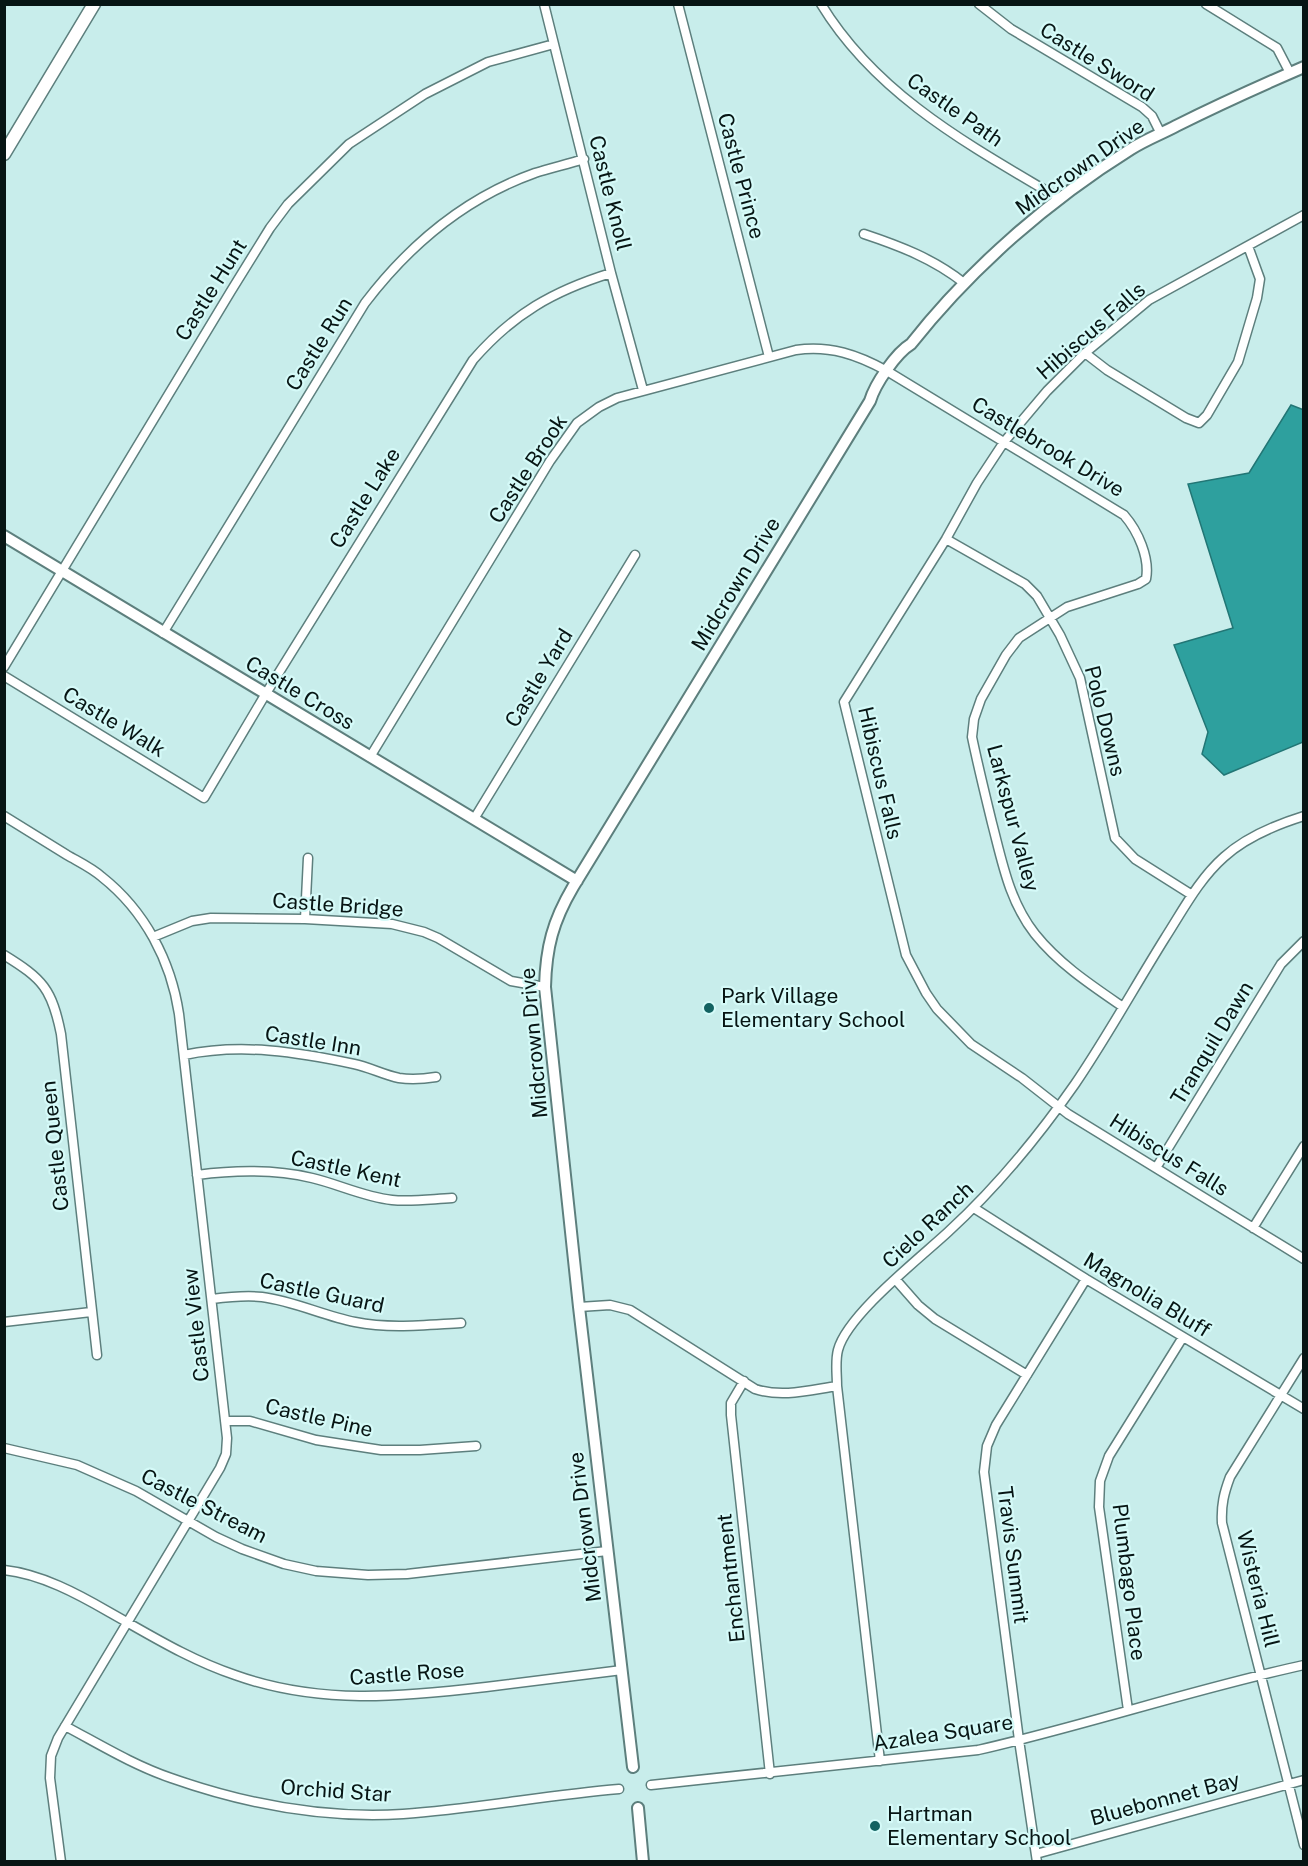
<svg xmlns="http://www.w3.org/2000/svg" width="1308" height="1866" viewBox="0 0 1308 1866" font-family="'Public Sans',sans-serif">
<rect width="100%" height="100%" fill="#c8edeb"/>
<path fill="#2ea09e" stroke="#227675" stroke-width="1.5" d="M1291,405L1304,410L1303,742L1224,775L1202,754L1208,732L1174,645L1233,628L1188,484L1249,473Z"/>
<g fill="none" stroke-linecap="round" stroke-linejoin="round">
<defs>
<path id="minor" d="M544,4L611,273L643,390
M678,4L769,357
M821,4C877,96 971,146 1060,199
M979,4L1011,29L1142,107L1152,116L1161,134
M1206,4L1277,48L1290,73
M1304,215L1149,300L1085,353L1047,391L1004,442L977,483L946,539L844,702L906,955L926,993L937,1009L971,1044L1022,1078L1068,1114L1304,1259
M864,234C900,246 934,259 964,283
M1085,353L1107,370L1186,418L1199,423L1207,415L1238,362L1257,298L1260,279L1248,246
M946,539L1025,584L1037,596L1060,635L1080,678L1115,838L1135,859L1192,895
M163,633L365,303C410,244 465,198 535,173C551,168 568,164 584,159
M4,667L231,291L270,228L288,204L349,144L425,94L488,62L554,44
M4,676L204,798L265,695L473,360C513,314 553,291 611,273
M370,757L550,461L577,423L599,407L617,398L796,350C830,345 858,355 887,371L1124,515C1138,531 1150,558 1146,579L1138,584L1067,607L1019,638L1006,655L981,699L974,719L972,737C978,766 985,794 992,823C1002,861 1009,901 1035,934C1059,964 1091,985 1123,1007
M4,816C25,829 46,842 67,855C79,862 92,868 102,877C145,911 171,961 179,1014L227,1438L226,1454L220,1468L58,1738L51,1756L50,1778L61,1862
M474,819L635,555
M305,919L308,858
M153,937L192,921L211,918L305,919L392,924L424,932L438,938L511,981L545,987
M4,955C43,979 52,989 61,1034L97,1355
M184,1055C241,1043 298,1052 354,1064C369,1067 384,1075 399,1078C411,1080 424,1079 436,1077
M1156,1168L1281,964L1304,941
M197,1175C235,1170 274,1169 312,1178C338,1184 364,1197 392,1200C411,1202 432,1199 452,1198
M974,1208L1086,1279L1304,1409
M1253,1228L1304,1146
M896,1280L918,1305L935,1319L1027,1375
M212,1299C228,1297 245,1295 262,1297C294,1301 324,1316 355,1322C390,1329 425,1325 461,1323
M579,1307L610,1305L630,1310L755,1389C782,1398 810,1390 837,1386
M4,1322L91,1312
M1304,1358L1230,1477C1224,1493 1221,1505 1222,1523L1304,1845
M744,1381L731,1403V1415L770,1774
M225,1421H250L316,1440L381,1450H420L476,1446
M4,1448L77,1465L136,1491L216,1537L242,1549L284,1564L316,1571L368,1575L407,1574L607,1551
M4,1570C41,1574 78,1594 109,1612C150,1635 190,1660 235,1675C319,1705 400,1697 486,1687C532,1681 577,1676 622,1670
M1128,1710L1099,1507L1100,1481L1109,1456L1183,1337
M65,1726C99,1744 133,1765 171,1778C245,1804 323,1819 403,1814C475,1809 547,1795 619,1789
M880,1761L837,1386C837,1374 835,1361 838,1350C847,1315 920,1258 948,1232C996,1188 1038,1137 1075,1084C1107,1037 1135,986 1165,938C1183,910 1199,879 1224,857C1246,837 1275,825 1304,816
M651,1785L978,1750C1087,1725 1194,1689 1304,1665
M1036,1854L1304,1780
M1037,1862L1019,1740L984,1472L987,1446L996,1425L1086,1279"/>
<path id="tertiary" d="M4,536L577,881
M633,1767L579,1307L545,987C546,947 553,921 573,887L870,401C875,384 896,353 911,344C971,268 1049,200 1131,149C1145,140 1161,134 1176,126C1218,105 1260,86 1304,67
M638,1808L643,1862"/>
<path id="secondary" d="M4,154L94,4"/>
</defs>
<use href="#minor" stroke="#5d7f7d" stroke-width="11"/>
<use href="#tertiary" stroke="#5d7f7d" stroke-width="14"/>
<use href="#secondary" stroke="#5d7f7d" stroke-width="15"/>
<use href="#minor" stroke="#fff" stroke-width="8"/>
<use href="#tertiary" stroke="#fff" stroke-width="10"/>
<use href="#secondary" stroke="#fff" stroke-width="12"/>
</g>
<g fill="#126261" stroke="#d5faf8" stroke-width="2">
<circle cx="709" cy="1008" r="6"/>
<circle cx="875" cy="1826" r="6"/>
</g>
<g text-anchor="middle" stroke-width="4.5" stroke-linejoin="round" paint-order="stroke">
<g font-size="21" fill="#071514" stroke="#d5faf8">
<text transform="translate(1097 62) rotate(32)" y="7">Castle Sword</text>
<text transform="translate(955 110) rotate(35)" y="7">Castle Path</text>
<text transform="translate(1080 167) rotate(-35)" y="7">Midcrown Drive</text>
<text transform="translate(741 176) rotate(75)" y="7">Castle Prince</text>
<text transform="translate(610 193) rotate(76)" y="7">Castle Knoll</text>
<text transform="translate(211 290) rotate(-58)" y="7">Castle Hunt</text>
<text transform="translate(1091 331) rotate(-41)" y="7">Hibiscus Falls</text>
<text transform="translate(319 344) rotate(-58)" y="7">Castle Run</text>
<text transform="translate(1048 447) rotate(31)" y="7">Castlebrook Drive</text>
<text transform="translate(528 469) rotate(-57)" y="7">Castle Brook</text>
<text transform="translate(365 498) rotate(-58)" y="7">Castle Lake</text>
<text transform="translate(736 584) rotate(-59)" y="7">Midcrown Drive</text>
<text transform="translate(539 678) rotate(-59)" y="7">Castle Yard</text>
<text transform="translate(300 693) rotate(31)" y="7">Castle Cross</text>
<text transform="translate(1105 721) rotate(76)" y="7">Polo Downs</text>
<text transform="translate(114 722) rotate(31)" y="7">Castle Walk</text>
<text transform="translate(880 773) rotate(77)" y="7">Hibiscus Falls</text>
<text transform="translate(1013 818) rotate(75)" y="7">Larkspur Valley</text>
<text transform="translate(338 905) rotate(4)" y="7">Castle Bridge</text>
<text transform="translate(313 1041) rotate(9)" y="7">Castle Inn</text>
<text transform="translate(534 1043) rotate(-95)" y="7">Midcrown Drive</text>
<text transform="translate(1212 1043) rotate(-59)" y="7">Tranquil Dawn</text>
<text transform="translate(55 1146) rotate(-96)" y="7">Castle Queen</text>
<text transform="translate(1169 1155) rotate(32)" y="7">Hibiscus Falls</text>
<text transform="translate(346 1169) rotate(12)" y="7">Castle Kent</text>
<text transform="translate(928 1225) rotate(-43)" y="7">Cielo Ranch</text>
<text transform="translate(322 1293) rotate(12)" y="7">Castle Guard</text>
<text transform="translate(1147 1295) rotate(31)" y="7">Magnolia Bluff</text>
<text transform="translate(196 1325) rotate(-96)" y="7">Castle View</text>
<text transform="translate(319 1418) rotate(13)" y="7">Castle Pine</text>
<text transform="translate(204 1506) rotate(27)" y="7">Castle Stream</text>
<text transform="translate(585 1527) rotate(-97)" y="7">Midcrown Drive</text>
<text transform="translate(1013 1555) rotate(83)" y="7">Travis Summit</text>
<text transform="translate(731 1578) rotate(-96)" y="7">Enchantment</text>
<text transform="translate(1129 1582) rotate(83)" y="7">Plumbago Place</text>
<text transform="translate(1258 1589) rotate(76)" y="7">Wisteria Hill</text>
<text transform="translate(407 1674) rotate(-4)" y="7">Castle Rose</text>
<text transform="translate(943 1733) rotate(-9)" y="7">Azalea Square</text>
<text transform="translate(336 1791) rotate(4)" y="7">Orchid Star</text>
<text transform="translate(1165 1799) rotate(-15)" y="7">Bluebonnet Bay</text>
</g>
<g font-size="21" fill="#071514" stroke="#d5faf8" text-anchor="start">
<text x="721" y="1003">Park Village<tspan x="721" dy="24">Elementary School</tspan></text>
<text x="887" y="1821">Hartman<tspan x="887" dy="24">Elementary School</tspan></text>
</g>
</g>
<rect width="1308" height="1866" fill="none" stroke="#071514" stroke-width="12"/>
</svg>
